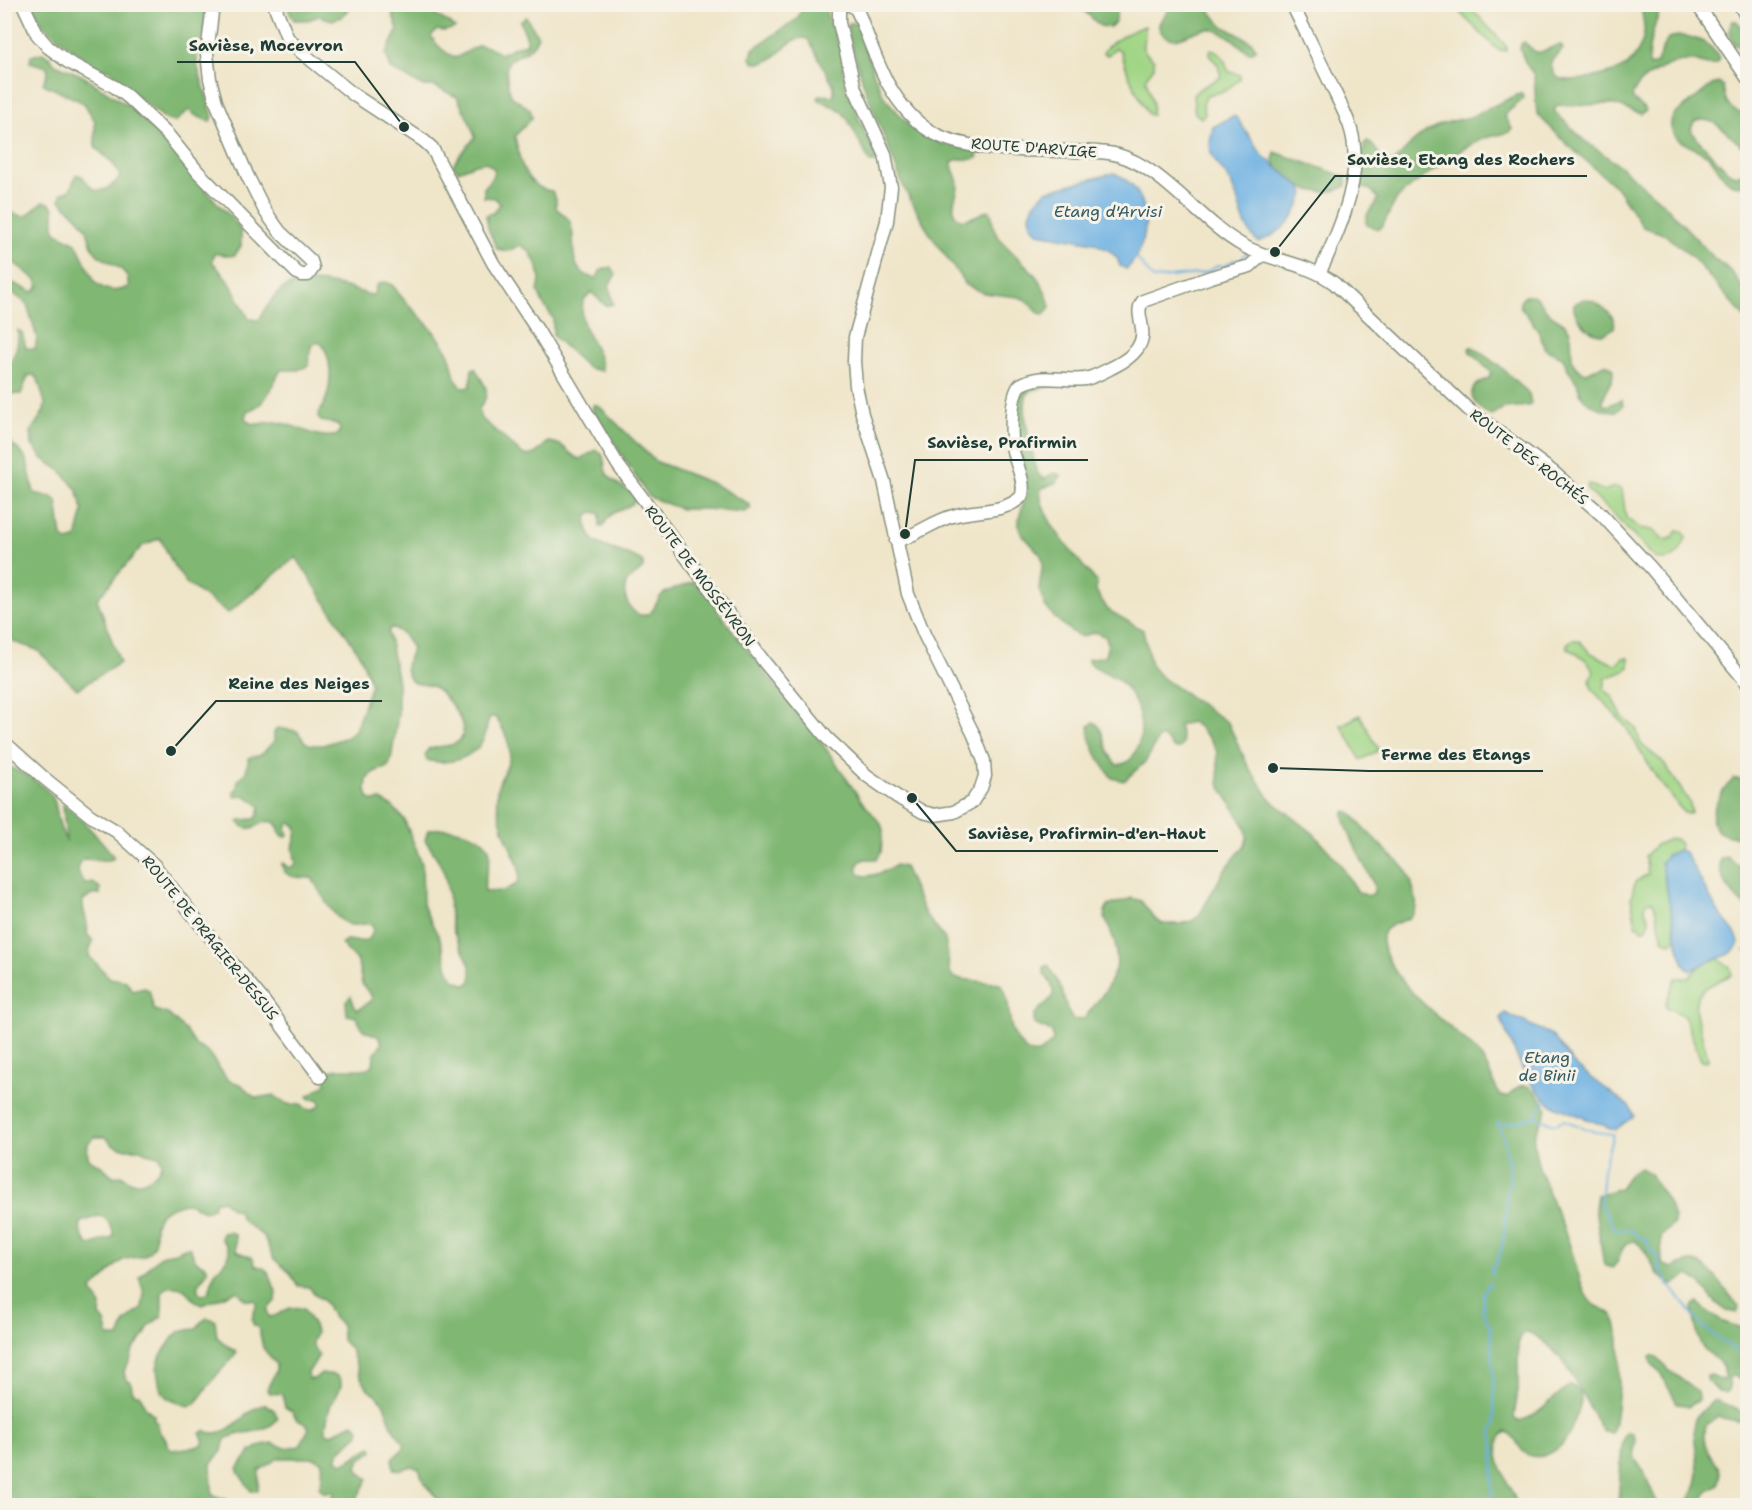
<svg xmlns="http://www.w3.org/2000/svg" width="1752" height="1510" viewBox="0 0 1752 1510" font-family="'Shantell Sans',sans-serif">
<rect width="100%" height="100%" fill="#f7f3e8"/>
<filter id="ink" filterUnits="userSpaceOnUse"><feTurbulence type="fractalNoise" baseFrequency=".0167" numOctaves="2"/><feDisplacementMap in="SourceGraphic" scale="12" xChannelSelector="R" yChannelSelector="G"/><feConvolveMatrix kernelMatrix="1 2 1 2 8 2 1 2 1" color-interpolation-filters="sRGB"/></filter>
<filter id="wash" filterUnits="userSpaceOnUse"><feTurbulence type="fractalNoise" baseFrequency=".008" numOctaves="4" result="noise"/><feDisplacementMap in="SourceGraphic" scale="24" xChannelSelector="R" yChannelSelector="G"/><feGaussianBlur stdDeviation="1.35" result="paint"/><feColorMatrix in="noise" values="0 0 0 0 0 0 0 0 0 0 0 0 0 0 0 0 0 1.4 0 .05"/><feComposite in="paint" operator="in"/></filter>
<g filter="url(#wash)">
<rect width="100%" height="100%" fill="#efe5c9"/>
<path fill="#a1d686" stroke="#608a5d" stroke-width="1.5" d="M1452,5H1468L1506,46V51L1498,50Z
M1145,26C1148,43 1133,44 1154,60V67L1147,76L1146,80L1153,104L1152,115L1148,114L1129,76L1120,50L1115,48L1108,55L1103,53C1107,43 1134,29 1145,26Z
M1211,49C1221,51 1226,62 1228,71L1240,75V79L1225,91L1207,95L1203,104L1205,114L1201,118L1195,113L1193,95L1199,89L1221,77L1218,65L1209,54Z
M1588,484L1604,491C1612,488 1614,484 1622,490L1626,518L1640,528L1652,530L1665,540L1672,538L1677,531H1683L1686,538C1681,552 1671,565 1655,558L1608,509L1587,490Z
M1573,639L1579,641L1591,653L1613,664H1617L1623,658H1629V667L1625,671L1606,678L1604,689L1613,697L1622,717L1636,728L1640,742L1643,746L1664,763L1690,803L1691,812L1689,814L1684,813L1656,777L1626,727L1592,689L1590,680L1594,671C1588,659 1579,655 1568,648L1567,644Z
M1360,715L1379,750L1361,760L1341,725Z
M1669,839H1675L1680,844L1679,850L1666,855L1671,901L1677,937L1671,943L1663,939L1654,904L1651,901L1647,902C1643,908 1646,913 1649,919L1648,927L1644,930L1636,925L1631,898L1635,882L1648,874L1645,856L1656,845Z
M1718,959L1730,967L1732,975C1721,980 1706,985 1699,995C1688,1008 1707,1043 1708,1060L1704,1062L1701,1060L1684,1016L1666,1007V1003L1676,978H1689C1697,967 1705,962 1718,959Z"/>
<path fill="#80b773" stroke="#507a54" stroke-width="1.5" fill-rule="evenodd" d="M1172,4L1206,5L1221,25L1252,42L1256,49L1253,52H1247C1236,42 1226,32 1211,29C1195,26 1175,49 1162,33C1159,30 1158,28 1159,24C1161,18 1169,12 1172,4Z
M1662,4C1657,20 1644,51 1650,66L1656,64L1668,38C1687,32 1712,41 1719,59C1717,63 1717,65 1712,65C1706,66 1699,62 1694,61C1674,59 1637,77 1632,97C1635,104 1642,104 1646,111L1641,114C1630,111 1620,105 1608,104C1591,104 1575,107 1558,105L1555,108V112L1585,141L1620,166L1662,202L1716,260C1729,268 1743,283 1747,299C1749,305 1748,313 1747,320L1693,258L1677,244L1664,234L1643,227L1617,188L1568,145L1542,119L1537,113L1536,105L1534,75L1526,64L1520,49L1521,44L1524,42C1528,45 1532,50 1536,52C1544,54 1553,44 1561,45L1563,49L1551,61C1552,68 1552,74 1558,78C1570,84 1617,74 1627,65C1634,59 1639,51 1642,42C1647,30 1642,17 1641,5Z
M31,5H207L205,30L197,52V65L213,117L210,122L195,115L189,110L175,122L167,120L138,98L110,70L98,67L78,54L45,27Z
M286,5V4L351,5L342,17L332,20L319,16L308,20H294Z
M389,5H422C431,17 446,17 455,28L444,31L437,30L431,36C437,47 445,53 456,58L479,45L491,48L500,54L517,46L527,44L526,36L520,21L526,17L538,36C524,69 495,41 511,96L530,109L532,118L515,136C519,160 525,188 552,191L556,199V208C560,212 567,216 570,222C579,245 563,270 596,279L601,270L611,267L616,274L609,285L613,304L606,306L591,292L583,301C582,309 581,317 584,325C590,341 601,354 602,371L588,368L553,336V318L543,304L538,292L540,280L538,267L529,251L520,245L508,251L497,249L488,228L486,215L493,213L500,204L495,198L484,197V188L491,180L495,170L486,162L475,164L458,171L453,165C459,154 468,147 475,137L471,125L457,97L434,86H422L391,69L386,54L398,29Z
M804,5H827V17L840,48L846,88L876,158V162H870L847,118L841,111L818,99L820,95L834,96V86L808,39C787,32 774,71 753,62L751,58L753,49L797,19Z
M1078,5H1114C1118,14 1118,21 1110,27L1100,26Z
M1733,21H1737L1747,37V55C1737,47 1723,35 1733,21Z
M850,23H854L858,27L874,74L884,97L908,124L941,144L975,150L978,153L977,158C968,162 959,156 952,162C951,170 958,176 958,185C958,191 955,197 954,203C951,231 976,216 988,210L991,212C993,220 992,228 997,235C1017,263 1042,269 1050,307L1044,314L1039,313L1026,300L1019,297L983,293L966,285L930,234L904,188L883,134L866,91L849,37L847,26Z
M42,53L49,56L55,64L81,75L129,106L166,141L217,203L233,219L241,231V246L235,255L230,256L215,253L212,261L230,283L249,319L259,320C265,310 272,297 281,290C296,277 331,283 349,288C357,290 364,294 372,295L375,293L376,286C386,278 393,284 399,294C415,313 439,332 449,355C455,368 451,380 464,388L470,387L472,369L475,368C485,387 493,390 479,409L480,417L522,454C534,459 539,450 548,442C567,443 567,455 580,459L596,450C608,455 602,465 607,474C612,482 626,489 634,494L636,499C626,514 612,505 603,527H600V514C582,505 584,533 595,541C609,552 630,551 643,562V568C638,574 629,577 626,584C621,595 631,617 645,615C656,613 655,600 663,594C671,589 684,586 693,582L705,588L713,604L744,646L827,750L861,800L881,824L883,830L881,852L877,859H865L859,862C850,887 887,872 896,865L904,867L925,914L945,939L950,972L954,978L1000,984C1015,999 1001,1029 1026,1050C1037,1059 1045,1049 1053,1041L1052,1032L1034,1024C1030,1002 1071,1004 1044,974V967L1048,965L1062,990L1067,1009L1071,1017L1074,1020L1084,1019L1106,990L1117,965L1115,942L1105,918V910L1108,906L1132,898L1141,901L1156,920L1163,924H1181L1194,920L1200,914L1224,871L1245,845L1247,838L1246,828L1219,784L1217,752L1213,743L1199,727L1191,722L1179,725L1183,743L1181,747L1175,749C1169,745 1168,739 1162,737L1158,739L1146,761L1124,781L1112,778C1101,763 1088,745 1089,726L1093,723L1097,724C1107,736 1105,754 1117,765C1129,764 1133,758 1137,748C1147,727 1137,698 1121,682C1112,674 1098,671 1088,662V659L1105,656L1108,644L1106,637L1095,632L1082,637L1072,632L1054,617L1045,606L1039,589L1043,562L1041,555L1021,533L1019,527V519L1027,488L1017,434V401L1027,384H1065L1032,390L1026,396C1023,415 1027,430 1032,449C1035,460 1033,473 1044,479L1054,473L1061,475L1057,482L1041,489C1036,515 1081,563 1097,582L1096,591L1108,610L1143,630L1151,665L1160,676L1228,723L1249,768L1271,800L1313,833L1341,865L1358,892L1368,896L1374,893V885C1368,871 1341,824 1344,812L1347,811C1354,814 1356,819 1360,824C1370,835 1382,846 1392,856C1396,860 1402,864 1405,869C1410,876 1418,900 1416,908C1412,929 1370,916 1385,952C1401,993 1448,1022 1477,1052C1489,1065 1492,1081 1500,1096L1508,1097C1525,1073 1535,1090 1547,1108C1545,1120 1534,1127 1534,1141C1534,1167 1559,1214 1568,1240C1574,1257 1578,1276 1585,1293C1593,1310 1604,1306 1612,1315C1625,1330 1619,1414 1612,1433L1604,1432L1601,1428C1582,1398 1564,1345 1527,1332L1521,1336L1518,1345V1390L1514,1418L1518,1421C1540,1417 1552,1397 1570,1385C1589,1392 1579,1411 1573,1424C1571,1430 1569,1437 1565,1441C1558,1450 1544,1459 1532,1456C1519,1454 1518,1438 1506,1432C1484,1446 1511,1488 1518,1505H443L424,1483L419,1469L411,1466L400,1470L394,1469L392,1459L404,1448V1443L393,1429L384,1404L376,1394L368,1389L360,1376L351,1350L342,1340L341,1324L333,1318L327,1305L322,1299L316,1296L309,1287L298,1286L290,1273L274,1259L264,1237L243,1221L237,1210L232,1209L223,1200L214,1202L213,1207C202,1216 199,1206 188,1203C182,1202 172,1207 166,1210C146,1222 162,1238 150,1251C142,1260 132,1256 123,1260C114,1265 110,1273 103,1279C99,1283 95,1285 92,1289L93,1294L101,1305L100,1316L105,1322L109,1337H119L125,1322L142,1308L144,1293L139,1277C147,1271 150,1265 157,1259C164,1252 176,1254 184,1248H190L196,1261L207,1267V1272L198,1285V1291L202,1295L209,1292C211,1287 212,1282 213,1277C219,1262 240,1258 221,1239L222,1233L229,1232L235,1234L236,1251L253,1258L255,1265C259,1267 262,1267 265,1269C272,1274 272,1286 277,1293L276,1300L267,1310L269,1317C283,1316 285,1303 304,1309L315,1328L316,1334L312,1341V1346L319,1355L308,1373L309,1379H314L321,1373C325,1374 332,1374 335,1375C349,1381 335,1397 331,1404C329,1410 325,1426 326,1432L330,1435L353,1423L360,1428L359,1434L339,1452L336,1459L343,1463C354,1461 361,1450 372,1447L373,1451L361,1459L357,1466L359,1472L368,1479C363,1488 358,1495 354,1505H323L334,1494V1492H323L319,1487C323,1479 323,1471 322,1462L315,1458H278L259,1471L258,1491H251L238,1472V1468L251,1451L262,1445L271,1443L286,1448L300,1446L309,1428L306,1424C299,1421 295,1420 293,1412L285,1407L282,1394L270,1393L267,1389L276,1371V1364L263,1348L259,1329L253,1324L252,1319L257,1303L254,1300H246L237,1291L202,1305C186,1298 191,1285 168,1287L162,1292V1316L149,1326L145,1335L133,1350L130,1361L125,1368L124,1373L126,1380L131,1382L132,1390L135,1394H140L145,1407L154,1415V1420L158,1423L159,1432L166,1440L168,1446L173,1450L200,1446L204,1442L200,1433L205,1431C231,1441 243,1409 265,1404L274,1410L278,1418C267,1435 241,1430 225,1439L222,1451L211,1464L212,1494C220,1499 227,1497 234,1505H5V771L10,767C25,775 50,786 55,803C58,816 59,830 66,840L63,805C72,808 110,849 114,858L108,861L84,859C74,866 79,876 85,884L93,883L100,888V894L92,895L83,900C81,911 90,921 87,934L93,941L89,952V956L110,978L126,981L133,991L144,988L149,990L154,1010L168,1014L186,1031L196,1046L207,1051L228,1080L242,1085L248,1092L256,1098L274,1095C278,1098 283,1103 288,1104C299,1107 297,1098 306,1109L312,1110L320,1105V1101L318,1099H310L308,1096L326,1084L324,1074C340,1063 360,1075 373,1065L374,1056L382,1042L379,1037L363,1030L356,1017L347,1015L346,1001L351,996L355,1007L358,1010L371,1000L372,997L362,984L358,962L341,944L346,940C360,942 373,944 373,927L370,924C364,923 357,926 351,925C333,921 321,892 312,878C299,877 283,880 282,863L290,868L296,864L293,847L297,832L296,826L291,823L288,824L286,829L288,835L286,837L281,835L278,827L274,822C258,818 253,838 238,822L240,820L254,819L258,816L260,806L246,796H234V791L237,789L238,780L246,772C250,746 251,763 263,753C267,749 270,745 274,741V732L277,728L297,731L305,742L311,745H323L347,737L355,730L371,685L361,657L296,557L228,613L186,583L173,564L160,538L142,546L97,599L120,663L77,689L37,650L14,642L5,624L4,437L22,453L27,461L34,493L51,497L57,501L62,537L67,541L76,539L83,510L77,490L60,470L43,459L32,445L31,431L44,411L45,403L38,379L33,375L28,376L21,394H11C0,377 11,365 16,349C19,342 17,336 18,330L22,333L26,348L35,349L37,338L27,304L6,288V285L13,283L33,292L39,286L35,279L5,256V211L25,217L43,202L49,203L54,209V227L57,233L76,243L95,282C104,291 117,293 128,287C131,268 109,264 98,255C90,248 90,236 86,228C80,217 68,209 60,200L61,194L70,190L76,175H80C85,178 86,182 90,186C100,197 114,185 120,177C118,165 104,156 95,147V121L84,103L45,85L43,83L48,72L47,67L30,62L31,56ZM315,343H321C332,357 332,382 326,399C324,406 319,411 318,417L321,421L337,424L340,429L338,435C317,441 297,424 276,422C265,421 252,429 245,418L247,411C269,404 270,387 281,370H298L308,366L311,346ZM391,627L402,633L412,648C409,664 400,664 412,682C420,685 428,683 435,688C446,695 472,727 460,740C453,748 438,745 428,749L425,755L427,760C446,766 473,759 483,740C487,733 486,724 490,717H494C499,721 501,726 504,732C521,768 495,770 497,799C498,812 502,827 507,840C513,856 524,866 517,884L503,891L485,892C482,879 490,867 490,854C489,832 444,825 428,830L425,840C432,850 440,861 444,873C451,893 447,913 454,933C460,950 474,962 471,981L466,985L453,979L448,968L440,939L426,912L423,904L422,864L404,819L392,806L381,800L373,801L368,798L366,790L367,779L374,772L388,767L391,760L398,714V683L388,632ZM95,1137H105L113,1145L127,1149H141L146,1153L159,1156L162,1163C158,1173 146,1184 134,1182C129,1182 125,1177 121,1175L115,1177C109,1174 107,1171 103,1167C89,1158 86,1163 88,1143ZM99,1216C108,1217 112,1228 114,1235L110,1239C102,1238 97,1244 89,1245C82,1238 79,1232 81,1222Z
M1718,83L1723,86C1726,107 1728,108 1747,116V149C1730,141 1717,112 1694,122L1691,129L1693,134L1727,171C1735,176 1740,176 1747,171V183C1743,185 1739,187 1734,185C1723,181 1717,164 1709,157C1699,148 1679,145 1673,133C1670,127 1670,122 1673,116L1712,85Z
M1519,94H1522L1523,98C1518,106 1508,109 1505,116L1512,129L1510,132L1481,139L1458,152L1406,190L1396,200L1382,227L1378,229L1367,225C1362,213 1376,209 1378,198L1371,190L1359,187L1364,144L1368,141C1379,149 1379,162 1394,162L1413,142L1427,131L1441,124L1470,117Z
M1275,152L1346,177V186C1320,200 1286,187 1273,160Z
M1533,295C1540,300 1543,307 1549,313C1555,319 1563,320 1568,328C1578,344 1561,366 1587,373C1596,369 1603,361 1612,367C1617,381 1602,390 1603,404L1606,406L1622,400L1623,406L1616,412C1606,412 1587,405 1582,396C1579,392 1579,387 1577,383C1571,373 1567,371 1563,358L1545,349L1538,330L1520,306V301L1525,296Z
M1584,299C1596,300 1618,315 1614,328C1610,331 1606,334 1601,334C1589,334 1572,315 1574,304Z
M1470,347H1473L1503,369L1529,394L1531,404L1528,406L1504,408L1492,415C1483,413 1468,400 1473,389C1475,384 1484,381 1489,378L1491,372L1471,353L1469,350Z
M594,404L600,407L655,461L714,484L749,504L751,508L745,512L706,509H681L649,497L592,409Z
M1734,779H1739L1747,787V834C1741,837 1736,837 1729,836C1697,830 1719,791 1734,779Z
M1727,857L1742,868L1747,869V908C1735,898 1714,875 1721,858Z
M1640,1168L1650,1174L1667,1200L1674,1218V1223L1661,1237L1662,1264L1672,1268C1679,1265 1687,1261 1695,1262C1709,1264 1727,1292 1736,1303L1739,1308L1737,1313C1706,1307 1710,1282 1688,1275L1673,1285C1651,1277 1653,1254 1635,1241C1619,1242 1622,1260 1612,1268L1604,1265L1595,1209L1597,1195L1620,1188L1631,1172Z
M1698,1303C1705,1309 1713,1316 1721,1321C1730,1326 1741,1325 1747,1331V1391L1739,1379L1733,1376L1729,1377V1389L1725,1393L1718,1391L1707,1381V1376L1711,1375L1722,1380L1725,1379C1726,1361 1710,1357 1701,1345C1697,1338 1694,1317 1692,1308L1694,1304Z
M207,1318L215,1320L217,1337L231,1349L235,1350L236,1354L216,1376L195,1404L188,1406L167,1398L160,1388L157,1368L161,1355L174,1336L180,1331L196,1329L201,1322Z
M1650,1356H1655L1670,1371L1698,1392L1699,1400L1688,1407L1677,1403L1659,1371L1651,1363Z
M1714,1400C1721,1401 1739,1411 1747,1414V1423L1718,1417L1705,1426C1698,1454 1724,1462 1720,1479C1718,1491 1704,1486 1702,1505H1685C1708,1476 1693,1455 1694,1423L1696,1417Z
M1627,1432L1632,1433L1635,1440L1634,1451L1635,1459C1648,1475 1649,1489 1659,1505H1618L1622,1445L1625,1435Z"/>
<path fill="#6db1e3" stroke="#46778c" stroke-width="1.5" d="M1233,116L1237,118L1262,155L1302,188L1304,194C1295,219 1283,233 1258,242C1238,223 1242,200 1228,178C1224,171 1215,164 1212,155C1208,146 1211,137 1213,127Z
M1114,173C1154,190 1153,240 1127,269L1120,266L1117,258L1110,251L1094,243L1038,233L1031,225L1030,215L1034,204L1046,191Z
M1679,850L1685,852L1717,910L1736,934L1739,942C1734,957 1720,957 1707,962C1701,965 1696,969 1690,971L1684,964L1679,950L1661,862L1667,855Z
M1505,1013L1552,1035L1575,1065L1630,1107L1634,1116L1615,1130L1552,1105C1524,1083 1515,1051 1501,1020V1017Z"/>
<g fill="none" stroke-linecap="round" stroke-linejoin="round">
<path stroke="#6db1e3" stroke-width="2" d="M1136,257L1153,279L1205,273L1218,266H1225L1234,260L1242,259L1247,251
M1745,950L1748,951
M1534,1117L1555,1124L1564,1120L1595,1132L1613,1134L1603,1170L1600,1205L1606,1213L1614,1229L1630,1230L1642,1239H1647L1648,1246L1659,1259L1658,1265L1668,1283L1667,1285L1671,1287L1701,1325L1748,1360
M1492,1274V1267C1506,1256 1506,1209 1507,1191L1509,1187L1510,1166L1507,1159L1504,1138L1497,1123C1512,1125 1518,1120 1534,1117L1546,1100
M1490,1283L1483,1293V1311L1491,1330L1495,1424L1492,1431L1494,1451L1491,1506"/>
</g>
</g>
<g filter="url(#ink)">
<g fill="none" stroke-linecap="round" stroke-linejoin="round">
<defs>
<path id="minor" d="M23,4L37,34L48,47L68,62L115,87L128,97L168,135L198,172L296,272L301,275H308L313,268L311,261L280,232L265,211L248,177L216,102L210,79L207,54L213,4
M274,4L287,37L300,51L354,95L424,141L432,148L493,263L538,331L618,465L765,663L827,738L866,775L899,798L923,812L935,815L954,812L972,802L981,788L985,776L984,761L974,735L924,634L908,594L884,481L862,414L856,386L854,361L855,337L887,221L891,187L885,154L855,89L839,23V8L843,4
M848,4C852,6 853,6 856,9C860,15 862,23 865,30C872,48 879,67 888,84C899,103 912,120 930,131C965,153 1032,150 1073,151C1088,152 1104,151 1118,155C1162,167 1201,222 1242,245C1271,262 1306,262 1334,283L1469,410L1553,472L1602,515L1651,568L1748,684
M1292,4C1307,35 1322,65 1336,95C1344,112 1353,128 1354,147C1359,187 1336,238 1319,274
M1697,4L1748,79
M1739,4L1748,19
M896,541C916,536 933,521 953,516C975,509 1003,514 1021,497C1027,485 1016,464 1013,451C1011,437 1010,395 1020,385C1041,372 1062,382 1085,379C1095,377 1105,371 1115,366C1123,362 1131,357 1137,349C1151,329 1132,315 1143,301L1211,277L1250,266L1262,255
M4,742L44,778L91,816L116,831L154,865L206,932L262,999L320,1077"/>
</defs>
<use href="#minor" stroke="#87917e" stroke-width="15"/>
<use href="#minor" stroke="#fff" stroke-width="12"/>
</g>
</g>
<g text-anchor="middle" stroke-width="6" stroke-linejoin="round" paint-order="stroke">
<g font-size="15" fill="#1f3d34" stroke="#f7f3e8">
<text transform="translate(1034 148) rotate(4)" y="5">ROUTE D'ARVIGE</text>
<text transform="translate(1529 457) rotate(38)" y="5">ROUTE DES ROCHÉS</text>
<text transform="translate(700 576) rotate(53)" y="5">ROUTE DE MOSSÉVRON</text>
<text transform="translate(210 938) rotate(51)" y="5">ROUTE DE PRAGIER-DESSUS</text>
</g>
<g font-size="16" font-style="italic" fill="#325a60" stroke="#f7f3e8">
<text x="1108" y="217">Etang d'Arvisi</text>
<text x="1547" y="1063">Etang<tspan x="1547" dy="18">de Binii</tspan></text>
</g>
</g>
<path fill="none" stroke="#1f3d34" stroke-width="2" d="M404 127L355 62H177M1275 252L1335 176H1587M905 534L915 460H1088M171 751L216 701H382M1273 768L1369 771H1543M912 798L956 851H1218"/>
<g fill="#1f3d34" stroke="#f7f3e8" stroke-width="2">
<circle cx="404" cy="127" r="6"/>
<circle cx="1275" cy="252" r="6"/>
<circle cx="905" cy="534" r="6"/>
<circle cx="171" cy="751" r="6"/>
<circle cx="1273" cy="768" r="6"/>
<circle cx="912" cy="798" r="6"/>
</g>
<g font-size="16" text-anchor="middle" font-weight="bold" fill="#1f3d34" stroke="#f7f3e8" stroke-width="6" stroke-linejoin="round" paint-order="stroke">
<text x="266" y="51">Savièse, Mocevron</text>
<text x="1461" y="165">Savièse, Etang des Rochers</text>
<text x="1002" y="448">Savièse, Prafirmin</text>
<text x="299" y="689">Reine des Neiges</text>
<text x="1456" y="760">Ferme des Etangs</text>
<text x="1087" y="839">Savièse, Prafirmin-d'en-Haut</text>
</g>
<rect width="1752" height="1510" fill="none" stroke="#f7f3e8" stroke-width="24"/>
</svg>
